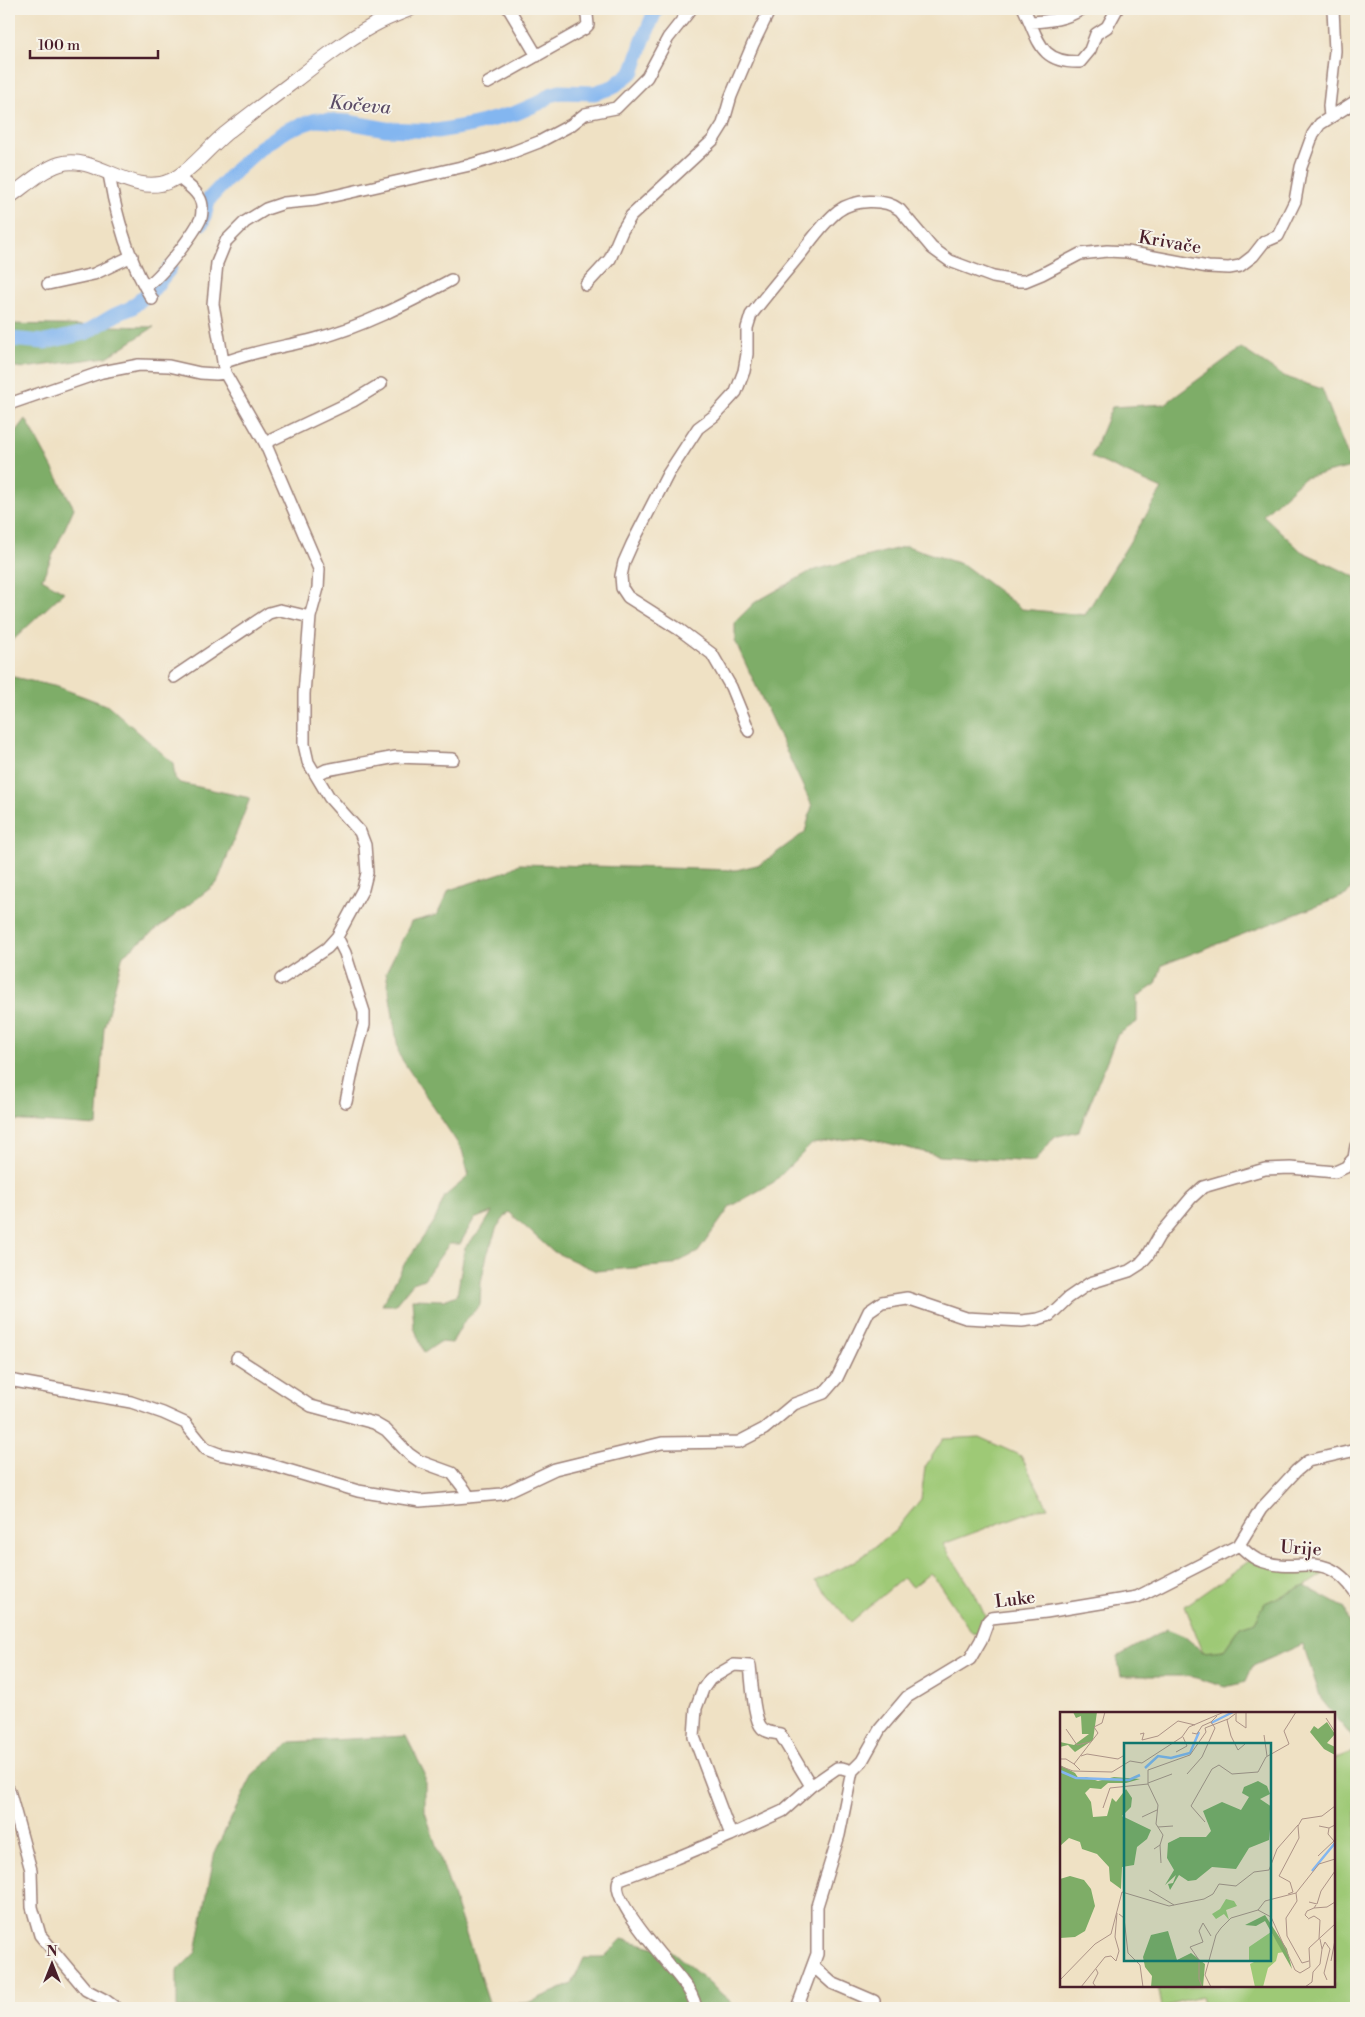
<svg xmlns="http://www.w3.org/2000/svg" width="1365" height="2017" viewBox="0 0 1365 2017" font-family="'Libre Bodoni',serif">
<rect width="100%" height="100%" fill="#f7f3e8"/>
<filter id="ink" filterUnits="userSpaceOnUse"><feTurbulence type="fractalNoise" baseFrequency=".02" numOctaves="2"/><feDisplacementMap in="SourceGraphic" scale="10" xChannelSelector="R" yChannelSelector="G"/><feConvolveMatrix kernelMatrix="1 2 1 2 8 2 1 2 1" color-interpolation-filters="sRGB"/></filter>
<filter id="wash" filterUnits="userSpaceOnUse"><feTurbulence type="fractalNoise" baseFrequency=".0096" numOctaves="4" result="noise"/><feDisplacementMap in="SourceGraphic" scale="20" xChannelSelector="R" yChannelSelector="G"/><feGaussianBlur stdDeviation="1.12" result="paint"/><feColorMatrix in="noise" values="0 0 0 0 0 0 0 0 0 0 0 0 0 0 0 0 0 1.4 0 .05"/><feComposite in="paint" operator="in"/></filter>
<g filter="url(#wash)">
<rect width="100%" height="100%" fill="#efe1c4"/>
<path fill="#9ec976" stroke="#747450" d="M979,1437L1021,1456L1048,1508L1038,1509L943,1544L975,1594L985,1616L979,1634L972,1633L937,1581L930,1573L913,1587L903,1578L851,1622L815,1581L859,1559L895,1531L921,1499L925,1467L943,1439Z
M1252,1559L1331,1569L1305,1586L1265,1603L1255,1622L1240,1627L1224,1650L1203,1652L1185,1606Z
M1356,1750V2008H1204L1201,1997L1162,2007L1158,1986H1334V1759Z"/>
<path fill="#7ead67" stroke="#646649" d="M9,324L154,327L107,357L24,368L9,366Z
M1241,348L1283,376L1322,389L1352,467L1304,478L1263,515L1301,551L1356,577L1355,600L1356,601V882L1346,895L1162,965L1156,984L1137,997V1022L1117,1035L1079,1131L1054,1137L1035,1162L940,1156L863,1137L812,1144L774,1182L730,1207L698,1252L672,1265L596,1271L552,1251L509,1212L497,1227L487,1255L481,1282L480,1305L463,1323L452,1343L440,1342L424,1353L414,1327L412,1299L444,1300L457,1295L465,1247L481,1230L492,1212L474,1219L460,1244H449L424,1279L413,1283L395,1305H382L405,1263L434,1222L445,1196L469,1176L462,1150L399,1055L386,972L411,922L437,915L449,890L507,871L519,864L736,870L761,864L805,832L812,806L735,641V622L754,603L811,571L907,546L964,565L1022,609L1085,615L1162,489L1091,457L1112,407L1165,404Z
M26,419L74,508L42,579L64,592L9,644V441Z
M9,676L58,687L109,706L173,763L175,778L180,783L250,798L217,883L123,955L104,1028L97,1126L9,1120Z
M1305,1586L1345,1608L1356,1644V1742L1321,1699L1303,1644L1253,1666L1246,1682L1225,1687L1190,1676H1121L1117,1657L1167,1629L1184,1636L1203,1652L1224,1650L1240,1627L1255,1622L1265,1603Z
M406,1736L425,1774V1812L489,2003H527L572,1984L584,1958H603L622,1939L673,1952L731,2002L734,2008H177V1971L196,1952L215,1851L253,1774L291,1742Z"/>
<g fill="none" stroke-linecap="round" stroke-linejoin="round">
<path stroke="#83b6f0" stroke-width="15" d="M202,223L209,199L236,170L260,148L289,129L316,120L348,122L386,129L437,131L472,125L516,113L539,103L550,95L560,92L594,93L613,87L633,71L642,43L656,9
M9,339L45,342L85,333L115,315L131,308L154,288L170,268"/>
</g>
</g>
<g filter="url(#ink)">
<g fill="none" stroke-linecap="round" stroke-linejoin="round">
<defs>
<path id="minor" d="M509,9L537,56
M1024,9C1039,40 1039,63 1080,62L1090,50L1096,34L1107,27L1117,9
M1031,22C1049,21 1067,19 1082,9
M488,83L584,29L588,25L587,15L583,9
M1330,117L1329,106L1335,51L1333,9
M109,174C116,216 129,262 152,299
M48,284L94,274L132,256
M586,285L610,259L622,231L631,216L713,140L723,124L731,96L753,44L770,9
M145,286C158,282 195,232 201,218C202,215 202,209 202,206C201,193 187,185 178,177
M223,363C253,351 284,347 315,339C360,328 410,302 451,280
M9,404L102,372L139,365L169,366L200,373L216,374L225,373
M265,443L353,401L381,384
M174,677L269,613L280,610L310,617
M749,731L731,687L712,654L680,630L628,597L622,588L621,576L624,562L632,544L668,474L698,428L714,416L736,392L744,371L747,354V328L751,315C767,294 785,273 802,252C813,238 824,222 838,211C854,199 885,198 900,210L932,248L950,261L993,277L1016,281H1025L1042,274L1080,254L1107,251L1127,252L1208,267L1229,268L1240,266L1253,256L1264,242L1278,236L1295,201L1301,167L1313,134L1320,124L1356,101
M316,775L326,770L396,757L453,759
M337,937L345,953L364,1012V1025L354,1063L346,1102
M281,979L327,948L337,937L363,889L367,873L365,845L360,832L329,797L308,762L304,744V694L310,617L318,588L319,569L265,443L225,373L213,304L217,263L226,241L245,222L266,209L284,203L316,200L470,165L513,152L539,142L571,125L585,114L616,108L647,77L668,38L691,9
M237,1358L311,1406L374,1423L386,1430L409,1454L419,1461L452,1473L465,1490L469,1497
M9,1380L131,1402L163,1413L185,1423L206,1449L219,1454L258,1461L358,1491L420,1501L502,1494L555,1469L662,1443L739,1442L764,1429L794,1404L824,1393L837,1378L869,1311L882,1302L907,1298L966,1318L1022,1321L1038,1319L1050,1315L1068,1298L1090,1283L1129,1271L1140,1264L1148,1255L1159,1236L1191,1198L1203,1187L1265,1169L1291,1168L1335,1172L1346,1167L1354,1158L1356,1146
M1239,1545C1246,1551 1251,1558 1261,1561C1302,1575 1324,1547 1356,1593
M9,1790L31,1870L32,1907L40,1935L86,1990L105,2000L116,2008
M731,1835L783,1811L811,1786L837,1768H842L852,1771
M813,1966L832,1983L874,2001
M696,2008C694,1998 689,1989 682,1981C671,1966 605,1896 620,1879L676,1858L731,1835L694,1737L696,1708L703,1689L710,1679L734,1665L750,1666C752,1680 753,1719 762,1728C767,1733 774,1733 780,1734L811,1786
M797,2008L817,1954V1906L839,1835L852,1771L862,1761L880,1729L907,1697L970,1659L981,1640L988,1621L991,1618L1046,1612L1137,1597L1239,1545L1261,1509L1296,1471L1308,1461L1356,1450"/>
<path id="major" d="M9,197C25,186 41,170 60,164C95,153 132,198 170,181C191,171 207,149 225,134C249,115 273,97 297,79C321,60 345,41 372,26C384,19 397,14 410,9"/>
</defs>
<use href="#minor" stroke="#9c8078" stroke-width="14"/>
<use href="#major" stroke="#9c8078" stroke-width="16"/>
<use href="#minor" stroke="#fff" stroke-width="11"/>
<use href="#major" stroke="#fff" stroke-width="14"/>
</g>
</g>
<g text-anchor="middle" stroke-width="4" stroke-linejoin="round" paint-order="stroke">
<g font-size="18" fill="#4a1f2b" stroke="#f7f3e8">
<text transform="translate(1170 242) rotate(10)" y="6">Krivače</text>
<text transform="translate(1301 1548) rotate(4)" y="6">Urije</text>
<text transform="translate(1015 1599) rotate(-7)" y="6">Luke</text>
</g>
<g font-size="19" font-style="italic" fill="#5b4c66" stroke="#f7f3e8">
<text transform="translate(360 104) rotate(5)" y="7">Kočeva</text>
</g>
</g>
<g transform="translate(1060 1712)">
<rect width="275" height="275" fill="#efe1c4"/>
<path d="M166,187L174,189L177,194L166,198L169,208L164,202L156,207L152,202L160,197ZM211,220L224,240L218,241L216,249L208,256L203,275H195L190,252L194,250L189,248V235Z" fill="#9ec976"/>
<path d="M13,0H37L33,28L15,40L8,33L0,35V30L14,33L29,22H22L21,4L16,6ZM267,10L275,22L267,31L275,35V43L264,37L250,20L254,14L258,17ZM0,53L15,61L19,67L26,65L38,69L54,65L80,67L66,71H48L41,77L30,76L25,81L31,90L33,105L47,104L52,86L56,90L66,77L72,86L71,95L62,104L91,118L87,127L77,135L74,153L62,155L61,177L50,169L49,155L37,142L22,137L20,130L9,126L0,134ZM198,69L207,74L210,82L200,87L212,95L209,128L189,136L176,157L152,155L136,168L128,169L119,163L110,178L108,172L113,171L116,163L105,173L114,158L107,146L108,131L120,125H146L151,119L143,99L162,90L181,98L189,85L182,81L184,75ZM10,164L24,168L31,177L35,194L25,219L15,225L0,226V167ZM205,203L227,237L232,257L205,209L196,214L185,213ZM108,219L117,248L131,241L145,252L143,275H91L92,264L85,255L83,245L91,223Z" fill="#7ead67"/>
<path fill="none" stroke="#83b6f0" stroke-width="2.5" d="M151,11L173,0M85,56L98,44L111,46L130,41L139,20M0,59L16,66L69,68L80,63M252,159L275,131"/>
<path fill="none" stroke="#ad9387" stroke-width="1" d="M176,0V9L186,16V0M175,2L167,8L171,24L178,38L185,32M266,6L275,20M6,17L17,33L30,30M132,21L137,22L142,14L151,10M80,22L84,21L82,28L98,24L118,9L135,13M204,23L207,44M116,40L127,34L123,25M21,44L27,42L58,47L63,44M0,47H6L14,52M0,54L13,59L52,60L70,49L82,51L122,25L129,15L164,0M20,58L14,52L38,21L34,15L42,11L45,0M127,62L142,45L155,16L151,10L157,4M88,71L112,62M43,96L50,76L88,72M82,105L97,98M145,110L131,94L152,57L159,53L172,62L198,60L206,45L229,32L224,19L236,0M259,114L269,116L275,113M98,115L113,114M269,116L268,122L274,129M100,133L101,151M94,137L100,133L103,123L96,112L98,93L88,72V58L130,43L146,20L145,16L168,7M258,144L275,128M89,178L114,193M236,181L237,189L226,206L227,224L242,251L249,249M228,182L233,180L230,170L219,164L239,126L238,114L242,107L262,104L275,94M249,190L257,192L261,179L275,159M256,193L254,196L267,195L275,190M198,198L211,205L235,258L240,261L250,255L249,236L275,212M59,202L64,206L68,241L80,253L83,275M248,206L245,203L247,199L254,196M248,207L254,204L260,208L259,227M260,227L262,237L265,230L270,237L264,261L267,268M271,249L275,228M0,268L35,232L51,222L62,180L109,194L144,187L153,182L159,172L176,174L194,160L209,158L217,137L238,113M21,275L45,245L51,244L56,249L59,239L55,225L57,201M36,275L33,271L38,261L36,257M142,275L139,267V248L130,235L143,230L139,219L143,211L151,224M151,275L145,263L156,223L161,216L171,206L198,198L205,189L236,181L259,152L275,147M245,275L252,270L253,260L260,252L262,237"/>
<path fill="#0f766e" fill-opacity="0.15" stroke="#0f766e" stroke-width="2.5" d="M64,31H211V249H64Z"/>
<rect width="275" height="275" fill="none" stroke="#4a1f2b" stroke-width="2.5"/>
</g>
<rect width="1365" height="2017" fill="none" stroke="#f7f3e8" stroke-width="30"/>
<g transform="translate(52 1964)" stroke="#f7f3e8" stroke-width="4" paint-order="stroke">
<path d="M0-4L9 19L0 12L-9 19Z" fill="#4a1f2b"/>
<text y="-8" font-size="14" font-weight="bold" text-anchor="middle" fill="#4a1f2b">N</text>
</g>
<path d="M30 50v8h128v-8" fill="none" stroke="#4a1f2b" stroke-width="2.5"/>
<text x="38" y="50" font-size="15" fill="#4a1f2b" stroke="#f7f3e8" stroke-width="4" paint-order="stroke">100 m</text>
</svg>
